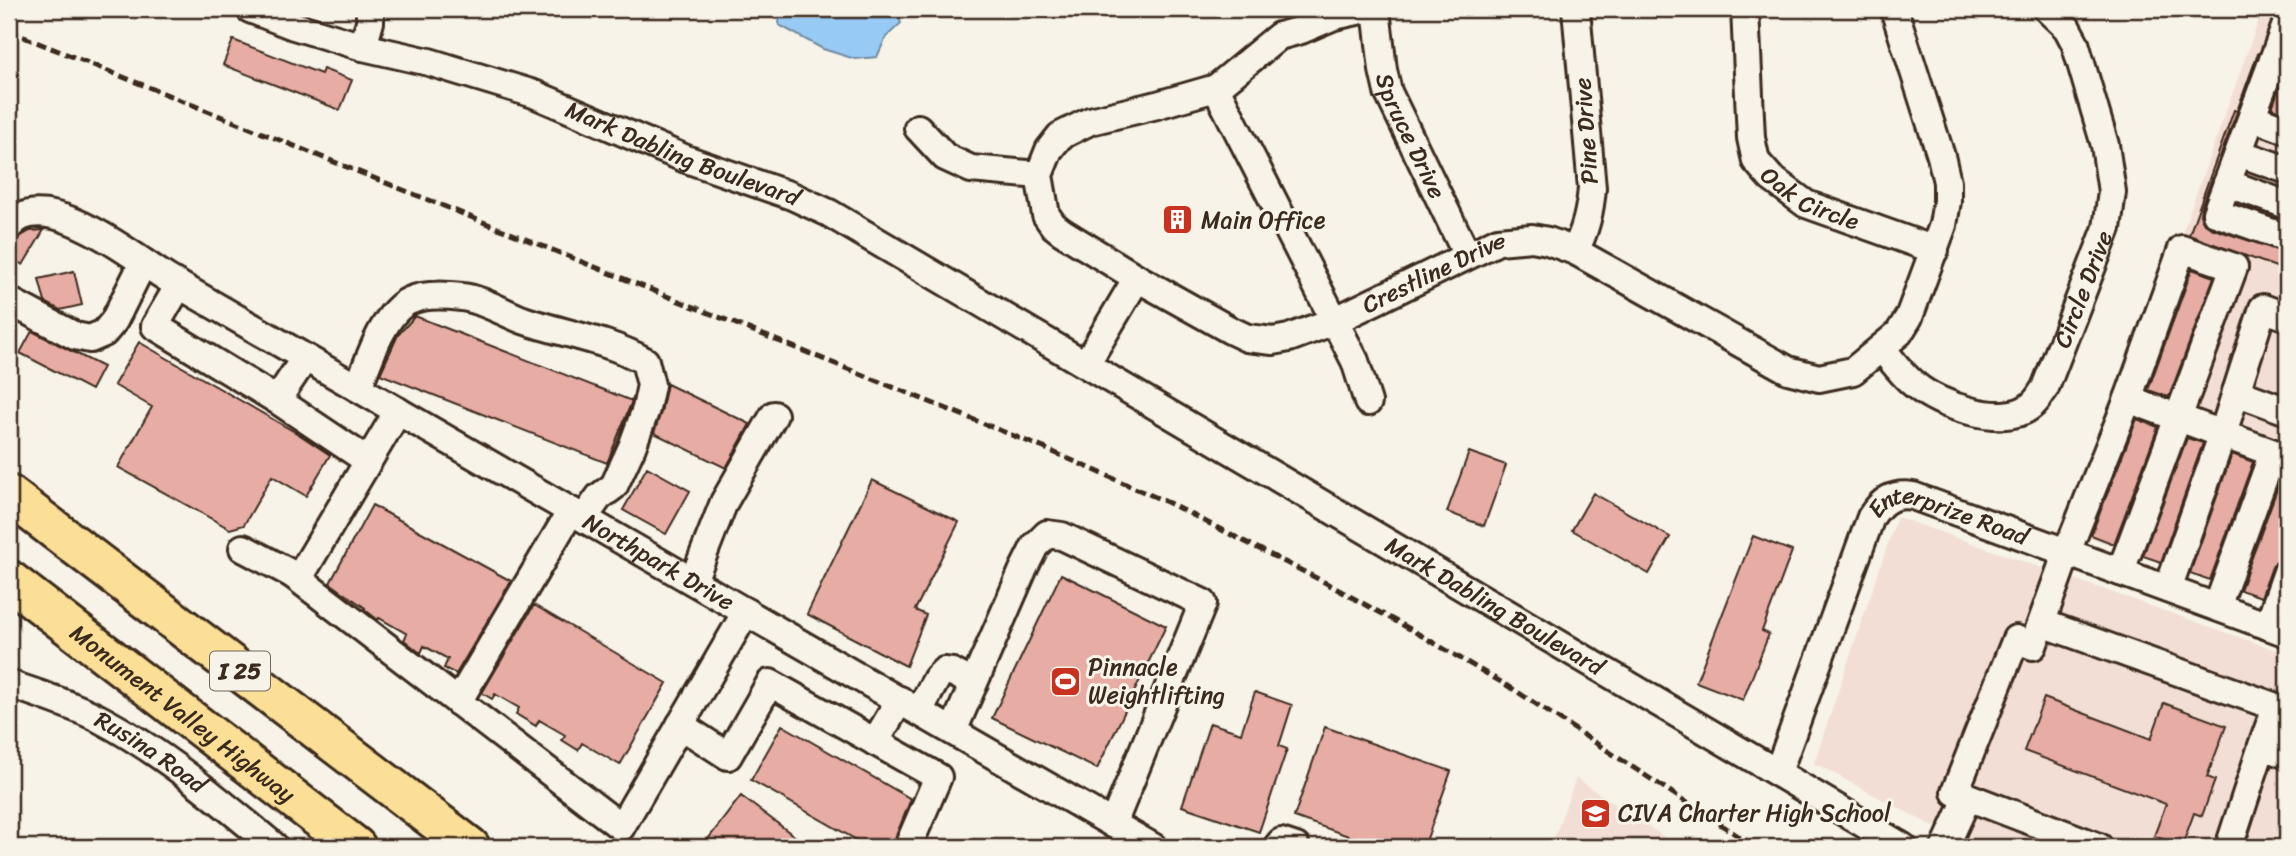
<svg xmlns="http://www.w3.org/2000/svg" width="2296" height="856" viewBox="0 0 2296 856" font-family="Sriracha,sans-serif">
<rect width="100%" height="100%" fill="#f7f3e8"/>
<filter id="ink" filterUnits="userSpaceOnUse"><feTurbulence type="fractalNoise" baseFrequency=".0143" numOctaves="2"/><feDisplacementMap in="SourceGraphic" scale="14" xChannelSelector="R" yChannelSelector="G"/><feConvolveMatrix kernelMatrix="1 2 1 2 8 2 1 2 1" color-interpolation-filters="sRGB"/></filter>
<g filter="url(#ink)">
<path fill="#f2ded4" d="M2263,9H2287V612L2265,599L2074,532Z
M1897,517L2287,654V808L2273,847H1972L1814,763Z
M1576,778L1679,847H1551Z"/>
<path fill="#97caf4" stroke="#728a9e" stroke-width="2" d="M780,9H895L901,23L886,37L877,57L855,59L823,49L779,25Z"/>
<path fill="#e7aca4" stroke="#3b2a1e" stroke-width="2" d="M233,40L321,74L323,69L352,80L340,110L223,65Z
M2258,53H2259L2201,208L2200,215L2204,223L2211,228L2287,253V271L2189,235L2234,110L2237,111Z
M2287,67V113L2272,108Z
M44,230L23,265L9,257V247L11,242L30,231Z
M2192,269L2214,277L2169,397L2148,390Z
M74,271L82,305L60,310L45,302L39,279Z
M415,316L632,401L607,463L380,374L398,335Z
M32,331L103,367L91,390L20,353Z
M139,342L300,435L330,455L306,496L272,476L244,525L230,529L118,467L152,407L114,385Z
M667,384L750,424L726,468L654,433L661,412Z
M2137,419L2158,427L2114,544L2091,535Z
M2187,438L2203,443L2161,562L2143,556Z
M1469,452L1506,465L1484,526L1447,512Z
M2232,454L2253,462L2210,580L2190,573Z
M647,467L690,491L666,534L623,510Z
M2283,473H2287V539L2280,558L2272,567L2261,597L2240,590Z
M872,480L959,522L915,610L926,615L906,666L807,614Z
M1593,493L1670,537L1649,574L1572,530Z
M372,505L511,581L456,674L444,668L448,659L424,646L421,653L419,652L404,640L407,634L379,618L378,620L364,609L365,608L330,583Z
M1753,536L1792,551L1762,631L1769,634L1743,700L1696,682Z
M1061,574L1166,626L1097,769L992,718Z
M534,605L667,683L620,765L582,743L578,750L562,740L565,735L539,720L536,726L516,714L519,708L495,694L492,699L482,693Z
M1255,692L1292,705L1279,746L1287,749L1259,832L1182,806L1210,723L1241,733Z
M2044,698L2151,739L2164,703L2226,726L2207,777L2215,780L2202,816L2194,813L2182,846L2154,836L2166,804L2024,751Z
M782,725L911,799L896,836V847H869L751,780Z
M1325,727L1451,771L1424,847H1380L1294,817Z
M741,796L809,847H702Z"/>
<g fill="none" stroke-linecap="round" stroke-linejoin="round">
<defs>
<g id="minor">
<path id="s1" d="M250,9L294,26L363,47L429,62L534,94L686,159L792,196L829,213L1903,847"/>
<path id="s2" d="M1366,9L1334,16L1301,30L1279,36L1216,88L1157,105L1090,121L1060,136L1049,150L1039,175L1046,215L1053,225L1062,232L1137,278L1230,330L1247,338L1273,341L1289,338L1334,321L1498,241L1532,238L1548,241L1575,251L1788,370L1819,378L1853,371L1899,333L1909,317L1943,225L1947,201V182L1941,156L1894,9"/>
<path id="s3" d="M1376,9L1383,70L1388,92L1467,255"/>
<path id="s4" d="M1745,9L1751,138L1756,161L1771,178L1806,204L1935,250"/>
<path d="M2287,22L2216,213L2287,238"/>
<path d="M363,47L370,22V9"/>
<path d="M1216,88L1355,361L1368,402"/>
<path d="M2252,117L2287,130"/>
<path d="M918,128L945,157L971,169L1039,175"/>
<path d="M2239,153L2287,170"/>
<path d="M2227,183L2287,205"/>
<path id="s5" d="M9,227C42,183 133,257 167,278L1153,847"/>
<path d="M1575,251C1586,229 1590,211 1592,188L1576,9"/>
<path d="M179,285L155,326L277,400"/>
<path d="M9,301L75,336L90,339L104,333L114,321L143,263"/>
<path id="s6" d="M1882,348C1892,361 1902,375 1915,385C1938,405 2005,429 2032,405C2037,401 2041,394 2045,388L2107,228L2112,192L2105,145L2075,43L2067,28L2047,9"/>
<path d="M305,358L277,400L368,461"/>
<path d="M1086,364L1137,278"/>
<path d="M358,388C368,363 383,313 409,301C423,294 446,295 462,297C482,299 504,313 523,320C564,334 608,340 645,361L651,385L646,409L632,447L614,486L599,497L584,518"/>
<path d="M2236,392L2287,411"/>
<path d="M243,548L292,574L302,573L398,411"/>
<path d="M2120,572L2128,552L2234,267L2182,249L2128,399L2287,458"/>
<path d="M292,574L621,827L746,612"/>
<path d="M693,581L724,502L774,415"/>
<path d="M2168,589L2223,433L2263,308L2287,317"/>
<path d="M2217,607L2273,453"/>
<path d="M2042,623L2276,707L2262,746"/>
<path d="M2268,626L2287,572"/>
<path id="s7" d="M9,684C39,694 70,704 98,718C163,752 220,801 275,847"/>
<path d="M458,702L571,511"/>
<path d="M919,711L937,678L944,671L952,672L973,683"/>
<path d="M680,725L728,756L770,683L938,777L910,842"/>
<path d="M953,731L1023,570L1035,546L1047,534L1062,536L1203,603L1113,824"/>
<path d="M875,742L900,700"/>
<path id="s8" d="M1778,772L1871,517C1882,500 1893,493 1913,496L2287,633"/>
<path d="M1968,797L1955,792L2016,639L2033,646L2067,552L2128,399"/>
<path d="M1277,847L1281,842L1296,847"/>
<path d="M1945,847L1968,797L2099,847"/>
<path d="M2229,847L2262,746L2287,755"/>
</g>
<g id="highway">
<path d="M9,495L470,847"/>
<path id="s9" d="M9,580L356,847"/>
</g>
</defs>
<use href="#minor" stroke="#3b2a1e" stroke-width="32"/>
<use href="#highway" stroke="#3b2a1e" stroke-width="44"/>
<use href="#minor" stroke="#f7f3e8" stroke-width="26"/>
<use href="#highway" stroke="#fbdf96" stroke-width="38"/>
<path stroke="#3b2a1e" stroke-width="5" stroke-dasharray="10 5" stroke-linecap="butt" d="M9,31L1044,448L1169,503L1326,583L1410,629L1513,689L1755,847"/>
</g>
</g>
<defs>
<symbol id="building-square" viewBox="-11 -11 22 22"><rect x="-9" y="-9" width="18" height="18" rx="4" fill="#c8321e" stroke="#f7f3e8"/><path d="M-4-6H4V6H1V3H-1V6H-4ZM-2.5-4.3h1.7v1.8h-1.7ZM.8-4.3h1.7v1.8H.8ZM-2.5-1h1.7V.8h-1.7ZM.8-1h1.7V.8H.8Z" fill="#fff"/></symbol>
<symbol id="stadium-square" viewBox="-11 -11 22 22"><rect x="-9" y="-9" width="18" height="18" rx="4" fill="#c8321e" stroke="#f7f3e8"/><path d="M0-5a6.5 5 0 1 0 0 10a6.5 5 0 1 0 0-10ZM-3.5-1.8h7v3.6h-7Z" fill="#fff"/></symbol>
<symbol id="school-square" viewBox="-11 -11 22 22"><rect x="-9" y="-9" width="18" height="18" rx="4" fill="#c8321e" stroke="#f7f3e8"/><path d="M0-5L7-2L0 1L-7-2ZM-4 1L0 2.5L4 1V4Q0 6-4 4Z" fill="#fff"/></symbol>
</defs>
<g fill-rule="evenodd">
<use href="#building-square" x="1160" y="202" width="35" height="35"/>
<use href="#stadium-square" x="1048" y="664" width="35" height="35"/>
<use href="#school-square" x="1578" y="796" width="35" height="35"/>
</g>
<g text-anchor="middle" stroke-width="6" stroke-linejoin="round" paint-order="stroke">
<rect fill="#f7f3e8" stroke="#73665b" stroke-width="2" x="210" y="651.5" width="60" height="39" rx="5"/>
<g font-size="23" font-weight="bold" fill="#3b2a1e">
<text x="240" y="679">I 25</text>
</g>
<g font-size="24" fill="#3b2a1e" stroke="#f7f3e8">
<text transform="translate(1586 131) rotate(-94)" y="8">Pine Drive</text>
<text dy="8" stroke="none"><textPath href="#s3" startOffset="133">Spruce Drive</textPath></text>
<text dy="8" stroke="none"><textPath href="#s1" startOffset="457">Mark Dabling Boulevard</textPath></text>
<text dy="8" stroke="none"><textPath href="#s4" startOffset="220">Oak Circle</textPath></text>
<text dy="8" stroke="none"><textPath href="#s2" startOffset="861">Crestline Drive</textPath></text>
<text dy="8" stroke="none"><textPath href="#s6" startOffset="303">Circle Drive</textPath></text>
<text dy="8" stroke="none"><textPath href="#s8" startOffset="359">Enterprize Road</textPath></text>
<text dy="8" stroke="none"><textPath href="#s5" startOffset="747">Northpark Drive</textPath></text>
<text dy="8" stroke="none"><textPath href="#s1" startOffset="1388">Mark Dabling Boulevard</textPath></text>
<text dy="8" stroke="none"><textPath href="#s9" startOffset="219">Monument Valley Highway</textPath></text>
<text dy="8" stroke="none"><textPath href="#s7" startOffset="158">Rusina Road</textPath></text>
</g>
<g font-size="24" fill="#3b2a1e" stroke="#f7f3e8" text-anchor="start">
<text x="1201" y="228">Main Office</text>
<text x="1088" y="675">Pinnacle<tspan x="1088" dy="28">Weightlifting</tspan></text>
<text x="1618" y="821">CIVA Charter High School</text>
</g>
</g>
<rect width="2296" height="856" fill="none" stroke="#f7f3e8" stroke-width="35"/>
<rect x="18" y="18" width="2261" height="821" fill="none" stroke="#3b2a1e" stroke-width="2.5" filter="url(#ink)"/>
</svg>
